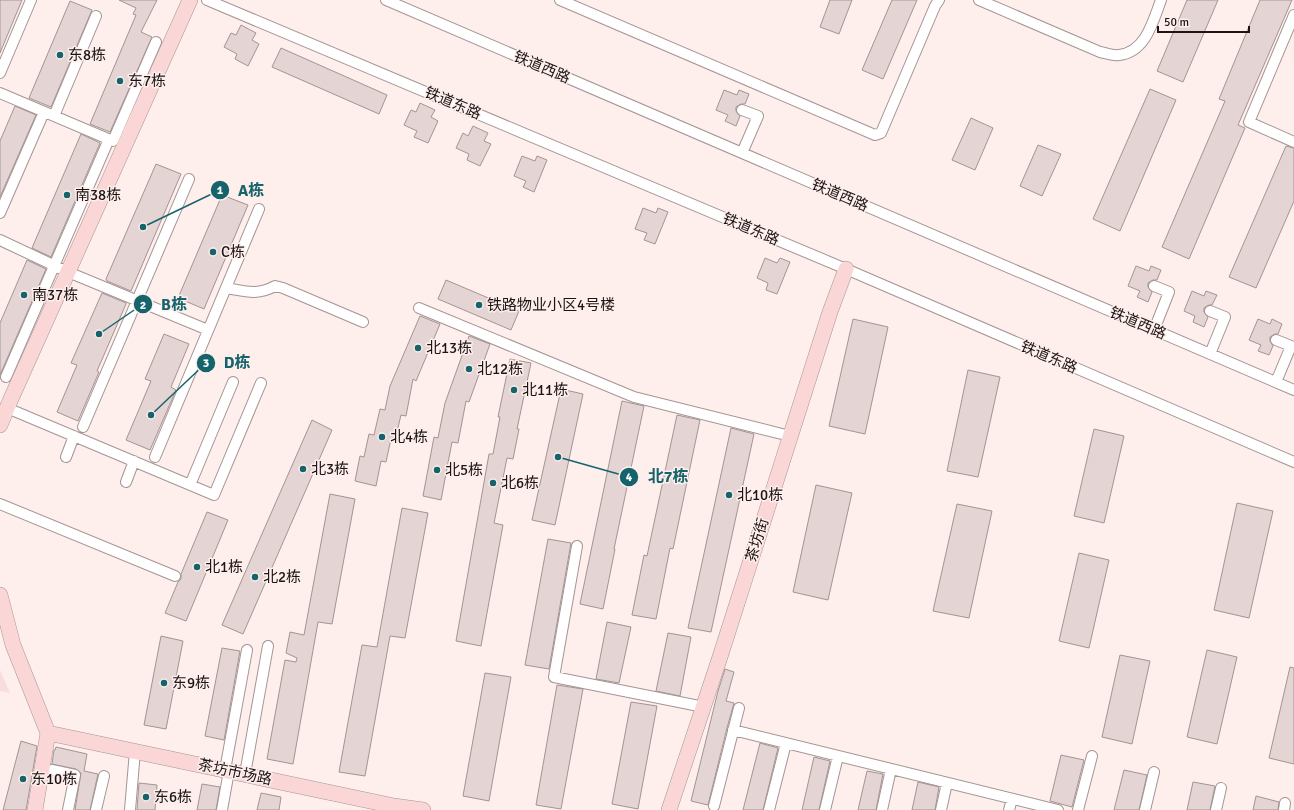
<svg xmlns="http://www.w3.org/2000/svg" width="1294" height="810" viewBox="0 0 1294 810" font-family="Signika,'Noto Sans SC',sans-serif">
<rect width="100%" height="100%" fill="#feeeec"/>
<path fill="#f7dedc" d="M0,670L10,693L0,691Z"/>
<path fill="#e4d4d3" stroke="#a39493" d="M0,0H22L0,53Z
M119,0H157L141,32L152,37L110,132L90,124L136,15L133,14L136,8Z
M830,0H852L839,34L820,27Z
M892,0H917L883,79L862,70Z
M1187,0H1218L1183,82L1157,71Z
M1260,0H1292L1238,125L1245,128L1189,259L1162,247L1225,101L1219,99Z
M70,1L92,10L51,107L29,98Z
M241,25L256,33L252,40L259,44L248,66L235,59L237,54L224,47L231,33L236,35Z
M281,48L387,95L379,114L272,67Z
M1150,89L1176,100L1120,231L1093,219Z
M724,90L737,95L739,90L749,94L745,104H741L736,107V111L740,116L736,126L725,121L728,115L716,110Z
M420,103L435,110L431,117L438,121L428,143L414,137L417,131L404,125L411,110L416,112Z
M15,106L36,115L0,197V141Z
M971,118L993,128L975,170L952,160Z
M473,126L488,133L484,141L491,144L480,166L467,160L469,154L456,148L463,133L468,136Z
M81,134L100,143L51,257L32,248Z
M1038,145L1061,154L1042,196L1020,186Z
M1286,146L1294,148V201L1256,288L1229,277Z
M522,156L535,161L537,156L547,160L534,192L523,187L526,181L514,176Z
M156,164L181,174L131,291L107,281L106,279Z
M222,195L248,205L204,309L178,298Z
M643,208L656,213L658,208L668,212L655,244L644,240L647,233L635,229Z
M765,258L777,263L780,258L790,262L777,294L766,290L768,283L757,278Z
M27,260L46,269L0,375V323Z
M1136,266L1149,271L1151,266L1161,270L1157,280H1153L1148,283V287L1152,292L1148,302L1137,297L1140,291L1128,286Z
M446,280L519,311L511,330L438,299Z
M1192,291L1204,296L1206,291L1217,295L1212,305H1209L1204,308V312L1208,317L1204,327L1193,322L1195,316L1184,311Z
M102,293L126,303V304L97,371L99,372L78,421L57,412L77,365L71,363Z
M420,316L440,324L416,381L413,379L406,416L401,415L395,440L391,439L386,462L381,461L376,486L355,481L360,456L364,457L369,434L374,435L380,409L385,410L390,386Z
M853,319L888,327L865,434L829,426Z
M1258,319L1270,324L1272,319L1282,324L1278,334H1275L1270,337V341L1273,346L1269,355L1258,351L1261,345L1249,340Z
M164,334L189,344L171,387L176,390L150,450L126,440L151,381L145,379Z
M469,336L490,344L469,402L466,401L458,443L452,442L441,500L423,496L434,437L438,438L445,403Z
M510,359L531,363L517,429H519L513,459L507,458L494,523L503,525L481,646L456,641L489,454H493L500,417H498Z
M968,370L1000,377L978,477L947,471Z
M561,389L583,394L555,525L532,520Z
M622,401L644,406L614,549H615L603,609L580,604Z
M677,415L700,420L673,549L670,548L656,619L632,615L644,555L647,556Z
M312,420L332,430L243,634L222,625Z
M731,428L754,434L711,632L688,628Z
M1094,429L1124,436L1104,523L1074,516Z
M816,485L852,493L828,600L793,592Z
M330,494L355,499L332,624L318,622L293,764L267,759L285,660L296,662L297,658L286,653L290,632L304,635Z
M1237,503L1273,511L1249,618L1214,610Z
M957,504L992,511L969,618L933,611Z
M402,508L428,513L405,638L390,636L365,776L339,772L362,645L377,647Z
M207,512L228,520L186,621L165,613L178,582L181,579V574Z
M548,539L571,543L549,669L525,665Z
M1079,553L1109,560L1089,648L1059,641Z
M607,622L631,627L619,683L596,679Z
M668,633L691,637L680,696L656,691Z
M161,636L183,641L166,729L144,725Z
M222,648L240,651L224,740L205,736Z
M1207,650L1237,657L1217,744L1187,737Z
M1120,655L1150,661L1132,744L1102,737Z
M1290,667L1294,668V764L1269,758Z
M725,669L734,672L726,701L734,703L727,728L708,805L691,801L718,691Z
M485,673L511,677L489,801L463,796Z
M557,685L583,689L561,809L536,805Z
M631,702L657,706L638,809L612,804Z
M21,741L37,746L26,810H3Z
M760,743L778,748L763,810H743Z
M56,747L87,754L84,771L98,774L90,810H75L81,773L76,769L52,764L54,750H55Z
M1061,755L1084,760L1072,807L1050,801Z
M814,757L830,761L819,810H802Z
M1124,770L1147,775L1139,810H1114Z
M867,771L883,774L876,810H858Z
M918,782L939,787L935,810H912Z
M1193,782L1215,786L1210,810H1187Z
M139,783L157,785L155,810H137Z
M202,784L220,787L216,810H197Z
M261,793L281,797L279,810H257Z
M1256,796L1279,802L1278,810H1253Z"/>
<g fill="none" stroke-linecap="round" stroke-linejoin="round">
<defs>
<path id="street" d="M207,0L846,269L1294,462
M386,0L1294,390
M560,0L875,135L881,133L935,6L939,0
M979,0L1100,52C1106,53 1113,56 1119,55C1146,52 1153,21 1161,0
M1294,15L1249,122L1294,142
M0,73L31,0
M0,93L113,141L156,42
M742,110L758,116L742,153
M54,116L96,16
M0,213L44,112
M0,240L68,272L208,330
M226,288C245,291 257,296 275,286L283,288L363,322
M419,308L634,397L790,436
M1154,330L1169,292L1154,286
M1276,340L1291,346L1276,382
M1210,354L1225,317L1210,311
M6,377L109,139
M7,408L214,495L261,383
M83,427L189,179
M66,457L74,436
M155,457L259,209
M126,482L134,461
M190,485L233,382
M0,504L175,576
M577,546L554,677L704,707
M733,730L1058,810
M52,770L75,775L68,810
M225,770L247,650
M245,774L268,646
M714,806L739,708
M96,810L104,776
M130,810L135,751
M222,810L229,771
M769,810L786,743
M825,810L838,756
M882,810L891,769
M941,810L947,783
M1009,810L1012,799
M1078,810L1092,756
M1145,810L1154,772
M1216,810L1221,788
M1284,810L1285,803"/>
<path id="secondary" d="M0,425L10,401L190,0
M0,595L13,645L48,733L35,810
M48,733L394,806L423,810
M669,810L720,657L830,312L846,269"/>
</defs>
<use href="#street" stroke="#a49594" stroke-width="12"/>
<use href="#secondary" stroke="#a49594" stroke-width="16"/>
<use href="#street" stroke="#fff" stroke-width="10"/>
<use href="#secondary" stroke="#fad7d6" stroke-width="15"/>
</g>
<g fill="#16646b" stroke="#feeeec" stroke-width="1.5">
<circle cx="60" cy="55" r="4"/>
<circle cx="120" cy="81" r="4"/>
<circle cx="67" cy="195" r="4"/>
<circle cx="213" cy="252" r="4"/>
<circle cx="24" cy="295" r="4"/>
<circle cx="479" cy="305" r="4"/>
<circle cx="418" cy="348" r="4"/>
<circle cx="469" cy="369" r="4"/>
<circle cx="514" cy="390" r="4"/>
<circle cx="382" cy="437" r="4"/>
<circle cx="303" cy="469" r="4"/>
<circle cx="437" cy="470" r="4"/>
<circle cx="493" cy="483" r="4"/>
<circle cx="729" cy="495" r="4"/>
<circle cx="197" cy="567" r="4"/>
<circle cx="255" cy="577" r="4"/>
<circle cx="164" cy="683" r="4"/>
<circle cx="23" cy="779" r="4"/>
<circle cx="146" cy="797" r="4"/>
</g>
<g text-anchor="middle" stroke-width="3" stroke-linejoin="round" paint-order="stroke">
<g font-size="15" fill="#1b1615" stroke="#feeeec" text-anchor="start">
<text x="68" y="60">东8栋</text>
<text x="128" y="86">东7栋</text>
<text x="75" y="200">南38栋</text>
<text x="221" y="257">C栋</text>
<text x="32" y="300">南37栋</text>
<text x="487" y="310">铁路物业小区4号楼</text>
<text x="426" y="353">北13栋</text>
<text x="477" y="374">北12栋</text>
<text x="522" y="395">北11栋</text>
<text x="390" y="442">北4栋</text>
<text x="311" y="474">北3栋</text>
<text x="445" y="475">北5栋</text>
<text x="501" y="488">北6栋</text>
<text x="737" y="500">北10栋</text>
<text x="205" y="572">北1栋</text>
<text x="263" y="582">北2栋</text>
<text x="172" y="688">东9栋</text>
<text x="31" y="784">东10栋</text>
<text x="154" y="802">东6栋</text>
</g>
<g font-size="15" fill="#1b1615" stroke="#feeeec">
<text transform="translate(542 67) rotate(23)" y="5">铁道西路</text>
<text transform="translate(453 103) rotate(23)" y="5">铁道东路</text>
<text transform="translate(840 195) rotate(23)" y="5">铁道西路</text>
<text transform="translate(751 229) rotate(23)" y="5">铁道东路</text>
<text transform="translate(1138 323) rotate(23)" y="5">铁道西路</text>
<text transform="translate(1049 357) rotate(23)" y="5">铁道东路</text>
<text transform="translate(757 540) rotate(-73)" y="5">茶坊街</text>
<text transform="translate(235 772) rotate(12)" y="5">茶坊市场路</text>
</g>
</g>
<path fill="none" stroke="#16646b" stroke-width="1.5" d="M143 227L220 190M99 334L143 304M151 415L206 363M558 457L629 477"/>
<g fill="#16646b" stroke="#feeeec" stroke-width="1.5">
<circle cx="143" cy="227" r="4"/>
<circle cx="99" cy="334" r="4"/>
<circle cx="151" cy="415" r="4"/>
<circle cx="558" cy="457" r="4"/>
<circle cx="220" cy="190" r="10"/>
<circle cx="143" cy="304" r="10"/>
<circle cx="206" cy="363" r="10"/>
<circle cx="629" cy="477" r="10"/>
</g>
<g font-size="12" text-anchor="middle" font-weight="bold" fill="#fff">
<text x="220" y="194">1</text>
<text x="143" y="309">2</text>
<text x="206" y="367">3</text>
<text x="629" y="481">4</text>
</g>
<g font-size="16" text-anchor="middle" font-weight="bold" fill="#16646b" stroke="#feeeec" stroke-width="3" stroke-linejoin="round" paint-order="stroke">
<text x="251" y="196">A栋</text>
<text x="174" y="310">B栋</text>
<text x="237" y="368">D栋</text>
<text x="668" y="482">北7栋</text>
</g>
<path d="M1158 26v6h91v-6" fill="none" stroke="#1b1615" stroke-width="2"/>
<text x="1164" y="26" font-size="12" fill="#1b1615" stroke="#feeeec" stroke-width="3" paint-order="stroke">50 m</text>
</svg>
